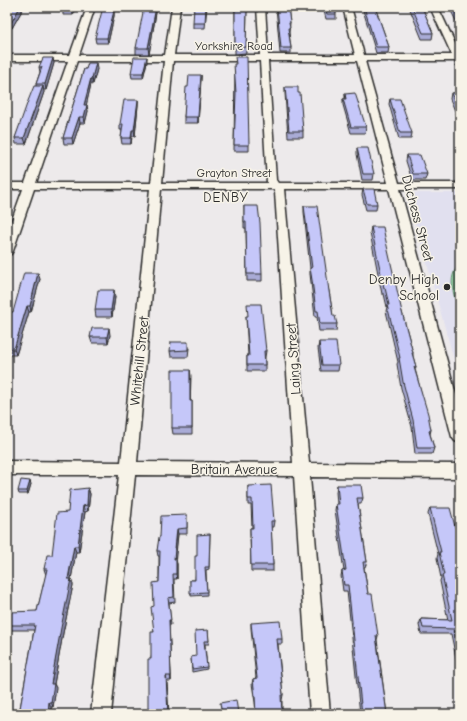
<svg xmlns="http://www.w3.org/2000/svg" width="467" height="721" viewBox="0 0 467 721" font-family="'Comic Neue',sans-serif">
<rect width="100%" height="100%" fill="#edeaeb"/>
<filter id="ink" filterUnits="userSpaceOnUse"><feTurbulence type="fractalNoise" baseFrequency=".025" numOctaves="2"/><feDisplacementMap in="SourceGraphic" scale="8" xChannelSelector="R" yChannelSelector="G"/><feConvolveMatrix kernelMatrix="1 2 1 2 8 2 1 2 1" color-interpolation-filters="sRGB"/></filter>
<g filter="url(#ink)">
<path fill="#e1e0ef" d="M407,193H460V381Z"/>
<path fill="#97dca9" stroke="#61846a" d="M460,264V314C455,297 445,278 460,264Z"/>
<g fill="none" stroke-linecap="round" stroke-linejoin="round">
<defs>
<path id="minor" d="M87,7H95L79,55H165L172,7H180L174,55H260L257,7H265L268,55H355L343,7H351L364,55H452L430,7H438L460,54V66L457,65L455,61H365L399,183H460V189H400L460,409V443L455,441L452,437L389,189H284L309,463L460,464V478L310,477L330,714H310L294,476L135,475L111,714H91L119,475H7V461L121,462L150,189H34L13,251L11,254L7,255V234L23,189H7V183H25L68,61H7V55H70ZM77,61H164L151,183H36ZM173,61H260L267,183H162ZM268,61H357L388,183H278L276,180ZM161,189H273L275,192L293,463L137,462Z"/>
</defs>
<use href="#minor" stroke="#2b2b2b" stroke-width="3"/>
<use href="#minor" fill="#f7f3e8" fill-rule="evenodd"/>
</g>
<path fill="#a9abd6" stroke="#2b2b2b" d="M7,7H24L12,28H7Z
M64,7H76L73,15H63V9Z
M157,7L149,54H136V48Z
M207,7L205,28H193V23Z
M235,7H247L246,53L235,54Z
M276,7H288L290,23L289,33L291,48V53H280Z
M323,7H335L336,14V19H326Z
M362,7H375L389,47L388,53H376Z
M409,7H422L433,33L432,39H422Z
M449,7H460V29Z
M114,13V16L108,43H96L95,38Z
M147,62L143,78H132L131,73Z
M54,63L46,90H43L44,92L26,144H16L15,138L36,86V84L40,72L39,67Z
M235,64L249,145V151H234Z
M84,69H97L93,84H91L86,105L88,111L85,123H80L73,144H64L63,138Z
M201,75L198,123H184V117L188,87Z
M285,87L298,93L303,131V137H288L285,93Z
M451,93H460V123L450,99Z
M345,94L366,127L365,133H351L343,105V99H345Z
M390,99L412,133L411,139H399L389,104Z
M138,100V105L135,136H132L131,144H122L121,138L122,130H120V124Z
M357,148L374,174L373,180H362L357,154Z
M407,155L427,174L425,180H412L406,161Z
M363,189L377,204L376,210H366L362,195Z
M244,206L262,274V281H247L246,228H244Z
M304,206L329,291L333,316L337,324L336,331H319L317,317H315L310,274V268L304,212Z
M371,227L402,312L413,353V356L416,367L415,369L431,430L430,434L434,448L432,454H415L412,427L401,388L397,364L398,362L386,311L387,307L384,294H382L370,233Z
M40,279L31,312H29L16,355H7V318L13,312Z
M115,297L112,317H96L95,310Z
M246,316L266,351L265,357V371H247V356H248Z
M110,335L108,343H92L90,337Z
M319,342L339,365L338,371H321L318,348Z
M189,348L188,357H171L170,351Z
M190,370V401H192V434H173L172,428Z
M31,484L28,494H19L18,491Z
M337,485L363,498L361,504H358L367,562L365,567H364L368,594L378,636L377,640L387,714H360L347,591H343L341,576L342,571H344L335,510L336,504H337L336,492Z
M248,486L274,521L273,527H271L273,565V571H251L250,534V528H252L251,505H248Z
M88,488L90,494L88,511L85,512L79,552H76L71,579L73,585L63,633L54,684L56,688L53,707H51V714H19L34,630H10L7,625L37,611L46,575L44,569L52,555L68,512Z
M430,508L456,530L460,539V677L451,634H421L419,625L421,619L448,620L440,581L441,578L437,558L438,554L428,514Z
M187,521V534H178L175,559L177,564V579H174L175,602L169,603L171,625H169L171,681H167L151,659L159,582V556H158L157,551L160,537Z
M210,534L209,569L206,570L207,595L191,596L190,580H195L197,556Z
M251,623L282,639V644H278L283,695L282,700V714H256L255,702L252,684L253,679L256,678L251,628Z
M208,630L209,644H205L207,669L192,672L191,657L196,656Z"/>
<path fill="#8a8bae" stroke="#2b2b2b" d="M20,7H24L12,28L11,23Z
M73,7H76L73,15L72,9Z
M114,7H116L114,13V16L108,43L107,38Z
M156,7H157L149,54L148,48Z
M147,57V62L143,78V73Z
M53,58L54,63L46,90L45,84Z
M96,63L97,69L93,84L92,78Z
M201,75V80L198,123V117Z
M91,78V84L85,111L84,105Z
M43,86L44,92L26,144L24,138Z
M138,100V105L135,136L134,130Z
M87,105L88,111L85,123L84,117Z
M79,117L80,123L73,144L72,138Z
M132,130V136L131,144V138Z
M38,273L40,279L31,312L30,306Z
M114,290L115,297L112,317L111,310Z
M27,306L29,312L16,355L14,349Z
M109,328L110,335L108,343L107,337Z
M8,369L10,376L7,387V373Z
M190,370L191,376L190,408Z
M30,481L31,484L28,494L27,491Z
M88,488L90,494L88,511L87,505Z
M83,506L85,512L79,552L78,546Z
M177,529L178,534L175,565L174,559Z
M74,546L76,552L71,579L73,585L63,633L54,684L56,688L53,707L51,702V684Z
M176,559L177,564V579L176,574Z
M169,620V625L171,681V676Z
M166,676L167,681L169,714H168Z
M7,696L8,699V714H7Z
M49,702L51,707V714H48Z"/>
<path fill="#c5c7f9" stroke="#2b2b2b" d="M7,7H20L11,23H7Z
M64,7H73L72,9H63Z
M103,7H114L113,11H114L107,38H95Z
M144,7H156L148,48H136Z
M194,7H206L205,23H193Z
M235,7H247L246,47L235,48Z
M277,7H288L290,23H289L290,28H288L291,48H281Z
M325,7H335L336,14H327Z
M364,7H375L389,47H376Z
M412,7H422L433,33H423Z
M453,7H460V21Z
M134,57H147L143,73H131Z
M235,57H247L249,145H234L236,93L234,64H236Z
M43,58H53L45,84H36L42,67H39Z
M88,63H96L92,78H91L84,105H87L84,117H79L72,138H63L84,69H86Z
M189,75H201L198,117H184L186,87H188Z
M34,86H43L24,138H15L28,101Z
M285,87H298V93H300L303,131H289Z
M355,93L366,127H351L343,99H346L345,94Z
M451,93H460V114Z
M390,99H400L412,133H400Z
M124,100H138L134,130H132L131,138H121L123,124H120Z
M357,148H368L374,174H363Z
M407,155H420L427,174H413Z
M363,189H374L377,204H367Z
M244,206H258L260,223L262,274H247L246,222H244Z
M304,206H317L329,291L333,316H335L337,324H320L318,311H316L312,280L310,268H312Z
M371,227H383L385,237L402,312L413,353H412L416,367H414L428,414L431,430L429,431L434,448H417L413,420L403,382L399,358H400L387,305H389L385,288H384Z
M24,273H38L30,306H27L14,349H7V318L9,312H13Z
M98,290H114L111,310H95Z
M247,304H261L266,351H264L265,365H247V356H249L246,316H248Z
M92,328H109L107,337H90Z
M171,342H188V350L170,351Z
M319,342H336L339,365H322Z
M172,370H190V401H192V428H172Z
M21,480L30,481L27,491H18Z
M271,485L274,521H271L273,565H251L250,528H253L252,499H248V486Z
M337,485H361L363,498H357L367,562H363L368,594H372L378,636H376L387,714H362L348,585H344L342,571L346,570L336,504H339Z
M88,488L87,505L83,506L78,546H74L68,579H71L61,628L51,684H54L51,702H49L48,714H19L35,625H7L10,612L37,611L47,569H44L47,555H52L57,513L68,512L70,490Z
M430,508H450L456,530H458L460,539V544H459L460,547V659L454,629L423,628L421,619L452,620L442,575H444L439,552H441Z
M187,515V528L177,529L174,559H176V574H173L174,597L168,598L171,620H169L171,676H166L168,714H148V659H151V632H154L151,607L154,606L153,583L159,582L160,551H157L159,537H160L161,516Z
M210,534L209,567H205L207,592L190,593V580H195V556H197V535Z
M280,621L282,639H277L283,695H281L282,714H256L255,697L253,679L257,678L251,623Z
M208,630L209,641H204L207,667L192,669L191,657L196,656L195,631Z
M236,700L238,713L233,714H222L220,703Z
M189,712H206V714H189Z"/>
</g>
<circle fill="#2b2b2b" stroke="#f7f3e8" stroke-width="1.5" cx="447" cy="287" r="4"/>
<g text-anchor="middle" stroke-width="3" stroke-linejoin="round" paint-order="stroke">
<g font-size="12" fill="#2b2b2b" stroke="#f7f3e8">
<text x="234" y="50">Yorkshire Road</text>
<text x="234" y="177">Grayton Street</text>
</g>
<g font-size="13" letter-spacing="1" fill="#2b2b2b" stroke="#f7f3e8">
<text x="226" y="202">DENBY</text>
</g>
<g font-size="14" fill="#2b2b2b" stroke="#f7f3e8">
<text transform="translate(418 218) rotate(75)" y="5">Duchess Street</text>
<text transform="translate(293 359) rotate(-94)" y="5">Laing Street</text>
<text transform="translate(139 361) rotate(-84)" y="5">Whitehill Street</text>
<text x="234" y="474">Britain Avenue</text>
</g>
<g font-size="14" fill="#2b2b2b" stroke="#f7f3e8" text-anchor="end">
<text x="439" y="284">Denby High<tspan x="439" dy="16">School</tspan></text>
</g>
</g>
<rect width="467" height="721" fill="none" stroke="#f7f3e8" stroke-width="24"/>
<rect x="12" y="12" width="443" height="697" fill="none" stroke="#2b2b2b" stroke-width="1.5" filter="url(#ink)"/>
</svg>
